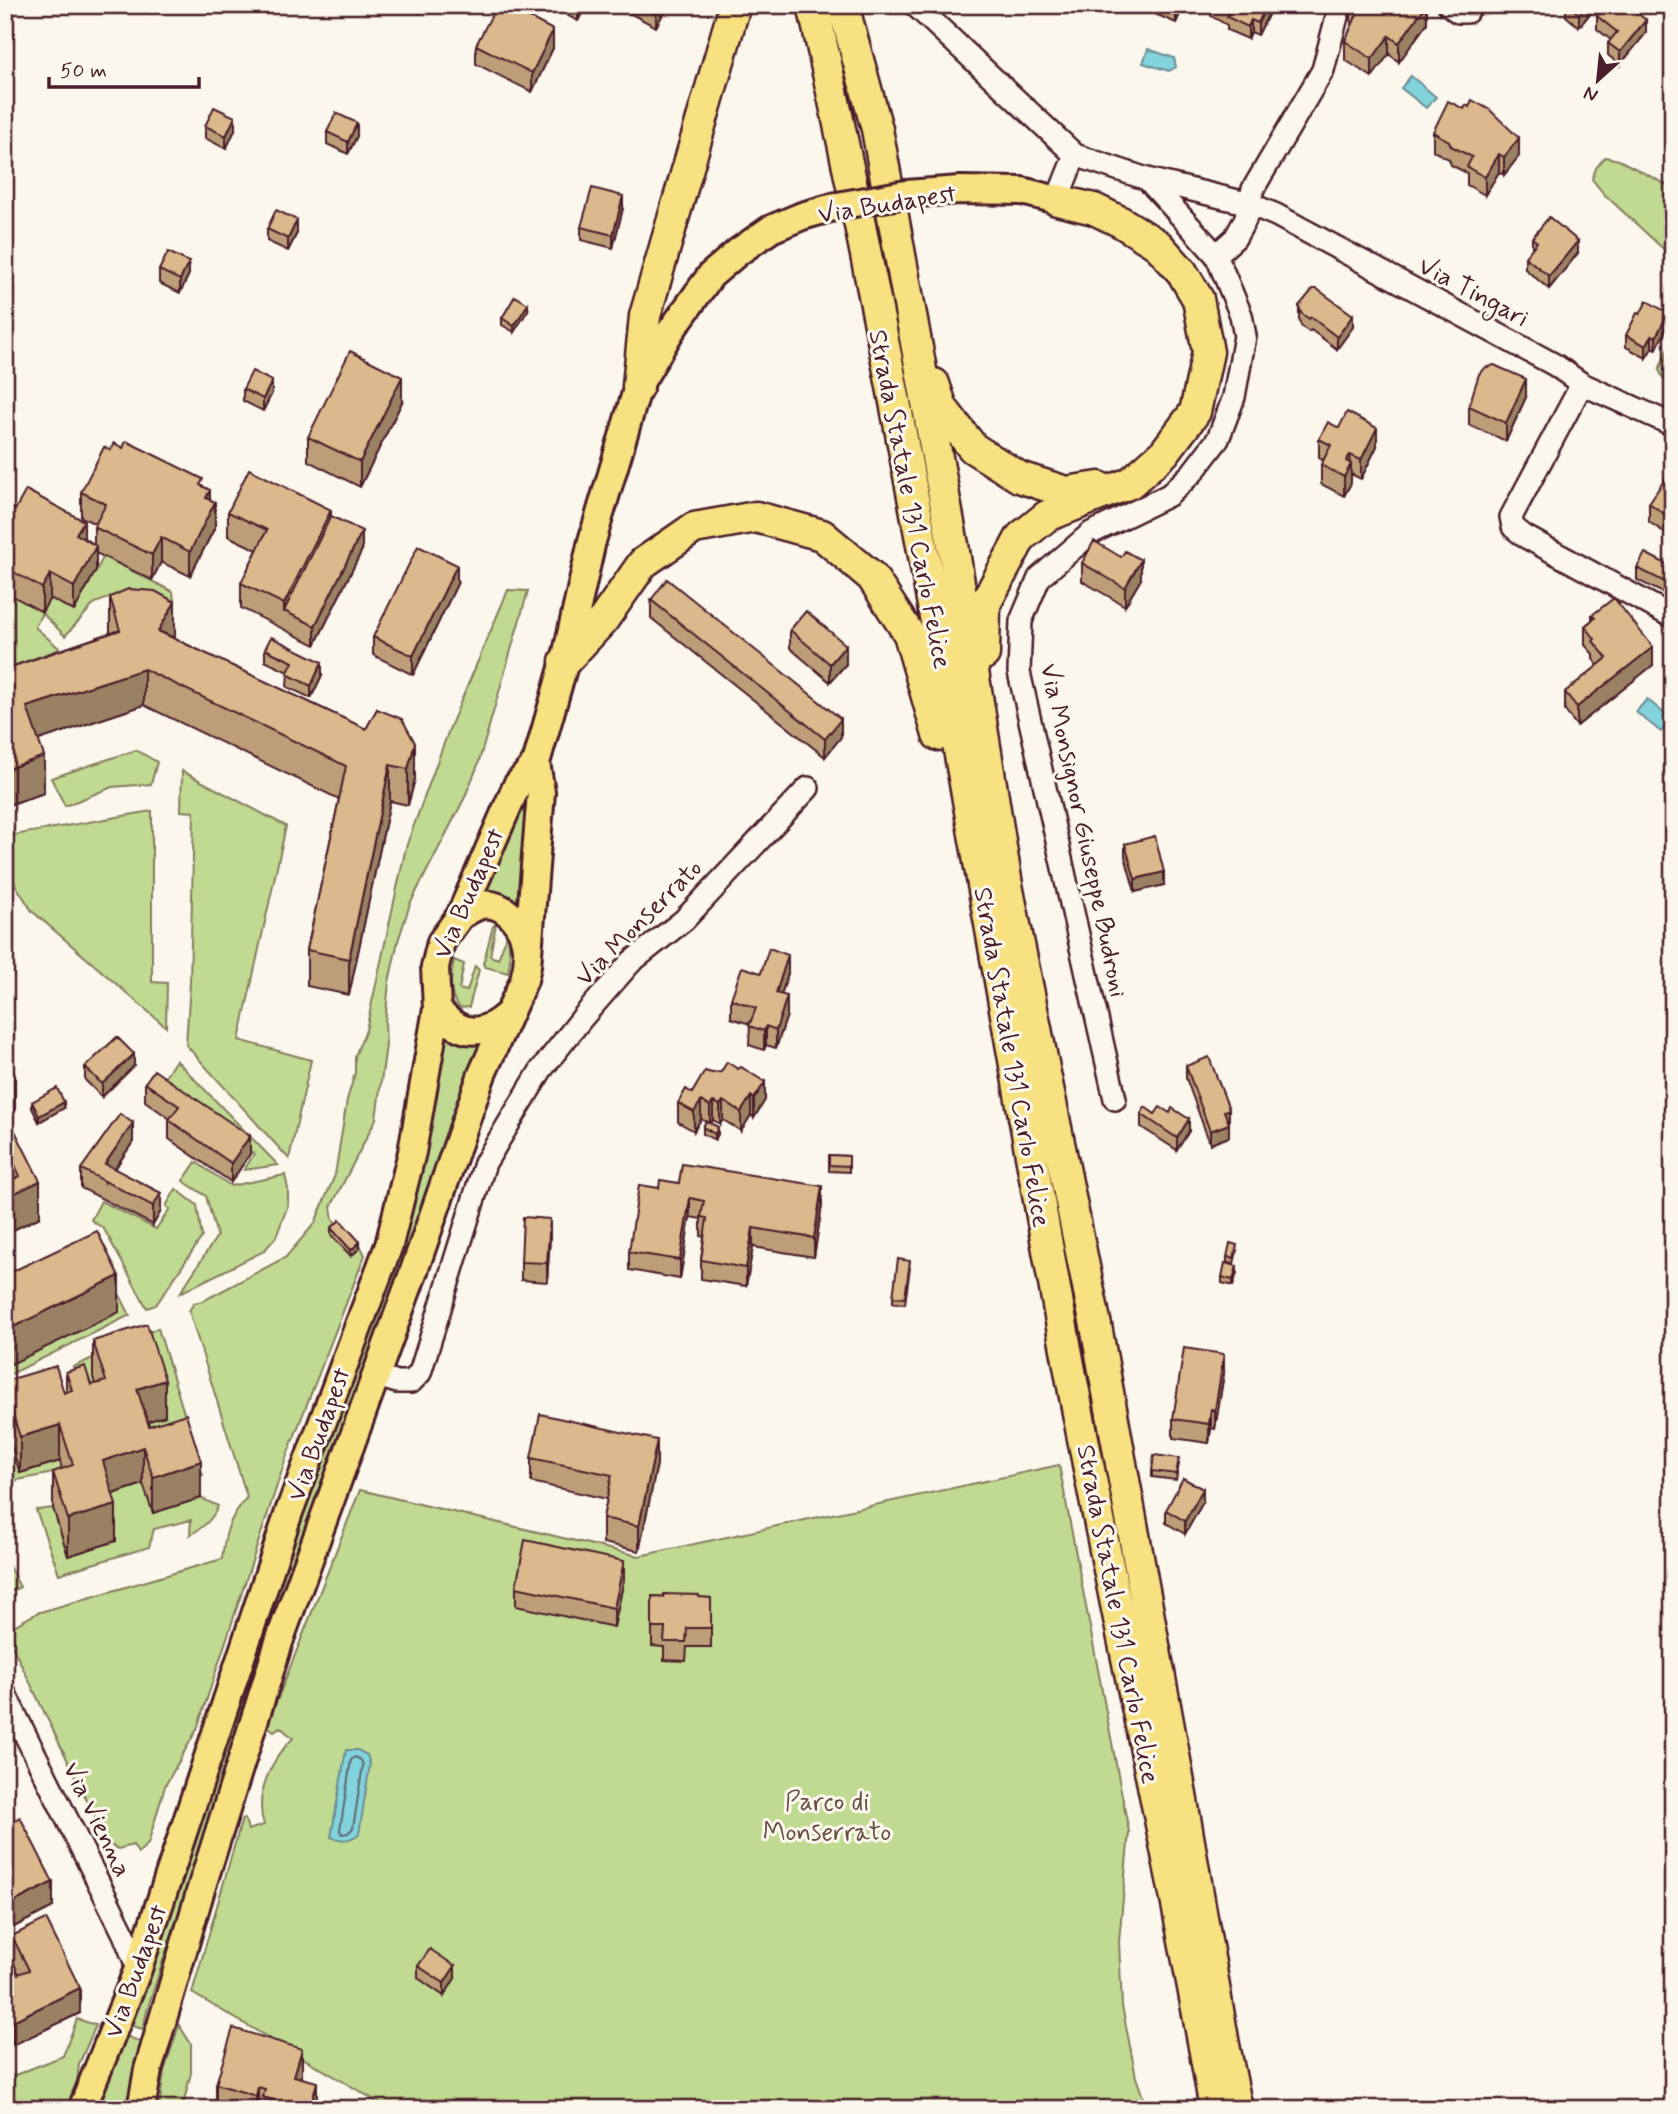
<svg xmlns="http://www.w3.org/2000/svg" width="1678" height="2114" viewBox="0 0 1678 2114" font-family="Mynerve,sans-serif">
<rect width="100%" height="100%" fill="#fbf7ec"/>
<filter id="ink" filterUnits="userSpaceOnUse"><feTurbulence type="fractalNoise" baseFrequency=".0143" numOctaves="2"/><feDisplacementMap in="SourceGraphic" scale="14" xChannelSelector="R" yChannelSelector="G"/><feConvolveMatrix kernelMatrix="1 2 1 2 8 2 1 2 1" color-interpolation-filters="sRGB"/></filter>
<g filter="url(#ink)">
<path fill="#c0da91" stroke="#857c5e" stroke-width="2" d="M1605,157L1619,160L1673,188V258L1604,194L1592,179L1596,168Z
M1673,337V378H1663L1659,370Z
M104,556L173,592L175,610L156,600L114,596L95,603L65,636L42,613L35,627L60,649L5,669V592L50,598L74,611Z
M508,590L528,591L478,765L464,799L410,904L398,941L389,982L385,1023L386,1045L376,1119L331,1207L333,1220L359,1243L365,1255L286,1458L197,1729L165,1786L148,1844L138,1853L133,1845L118,1849L108,1844L5,1631L37,1613L222,1559C225,1531 229,1519 247,1497L189,1311L194,1303L203,1301L286,1257L315,1223L335,1175L347,1100L355,1073V1056L366,1030L406,847L450,727Z
M136,750L157,762L151,784L112,787L65,806L51,778Z
M182,771L286,826L239,1040L311,1060L289,1159L186,1045L190,983L194,812L181,811Z
M530,787L519,908L477,897L502,857Z
M152,811V982L167,983L166,1027L32,911L15,884L8,853V836Z
M496,924L490,956L498,959L508,932L510,960L508,973L485,967L483,964L493,926Z
M454,960L464,964L459,989L467,991L475,966L479,970L469,1007L460,1008C447,997 451,975 454,960Z
M446,1029L484,1038L445,1138L395,1287L296,1551L148,2007L143,2029L132,2026L288,1548L387,1284L422,1168Z
M176,1060L278,1165L244,1170L254,1154L158,1087Z
M196,1162L231,1186L285,1175L288,1189V1205L276,1237L264,1251L180,1293L217,1236L206,1196L183,1181Z
M176,1189L197,1205L202,1237L156,1305L147,1308L104,1229L91,1220L101,1201L156,1229L170,1209L166,1206Z
M100,1256L130,1315L5,1377V1367L118,1312Z
M158,1328L203,1475L194,1477L137,1425L165,1416L106,1417L91,1422L73,1367Z
M5,1426L20,1473L60,1461L63,1471L8,1482L5,1480Z
M1059,1465L1129,1832L1119,1942L1122,2006L1136,2077L1147,2109H390L192,1993L242,1819H245L248,1830L264,1825C254,1794 271,1760 293,1738L280,1727L274,1731L267,1726L360,1490L639,1556Z
M143,1484L153,1513L201,1498L218,1506C212,1521 203,1527 190,1535L191,1520L154,1529L149,1547L59,1574L36,1510L53,1508L68,1555L103,1497Z
M5,1559L20,1587L5,1594Z
M77,2019L96,2025L79,2064L76,2091L70,2109H5V2079L63,2056Z
M179,2025L191,2044V2073L182,2109H159L164,2071Z
M126,2036L141,2042L125,2109H94Z"/>
<path fill="#82d3db" stroke="#6c8b95" stroke-width="2" d="M1148,49L1174,58L1176,67L1169,71L1143,63Z
M1411,76L1436,97L1426,108L1401,88Z
M1647,699L1672,720L1661,732L1636,712Z
M346,1750H357L367,1755L370,1764L359,1834C349,1841 343,1841 331,1837Z"/>
<g fill="none" stroke-linecap="round" stroke-linejoin="round">
<path stroke="#606771" stroke-width="2" d="M355,1757L361,1760L363,1765L353,1828L348,1833L342,1834L340,1830L351,1760Z"/>
<defs>
<path id="minor" d="M915,5L1075,155L1147,179L1250,204L1276,215L1555,365L1582,384L1673,425
M1449,5L1458,12H1467L1472,5
M1057,200L1075,155
M1216,255L1235,238L1245,220L1253,189L1323,70L1340,5
M1582,384L1511,517L1513,527L1524,536L1673,617
M1115,1099L1019,672L1021,621L1039,578L1091,533L1169,495L1192,473L1218,439L1234,397L1245,336L1241,315L1216,255L1147,179
M374,1375L397,1382H411L420,1373L485,1163L541,1070L583,1017L631,962L684,920L808,788
M5,1694L124,1934L138,1969"/>
<path id="major" d="M906,194L960,190L1022,191L1057,200
M460,916C466,912 474,907 481,905C505,900 524,927 526,948
M437,1009C460,1036 482,1038 508,1014
M82,2109L138,1969L289,1512L389,1245L412,1152L437,1009L435,967L441,942L460,916L517,785L536,763
M141,2109L148,2070L201,1889L280,1639L415,1268L482,1074L524,980L527,966L541,792L536,763L565,661L592,541L638,386L670,332L711,275L738,252L771,229L802,216L837,206"/>
<path id="highway" d="M813,5C911,443 981,886 1062,1327C1109,1588 1170,1847 1215,2109
M843,5L877,129L953,545L1007,885L1096,1326L1176,1766L1224,2045L1237,2109
M934,384L942,408L973,448L1019,477L1066,492L1099,487
M638,386L645,316L735,5
M984,654L985,604L1021,537L1047,516L1130,483L1164,453L1195,412L1208,352L1198,299L1182,272L1158,245L1121,222L1094,209L1057,200
M565,661L603,620L643,563L694,528L756,517L822,535L872,577L909,634L938,735"/>
</defs>
<use href="#minor" stroke="#4a1f2b" stroke-width="26"/>
<use href="#major" stroke="#4a1f2b" stroke-width="32"/>
<use href="#highway" stroke="#4a1f2b" stroke-width="35"/>
<use href="#minor" stroke="#fbf7ec" stroke-width="21"/>
<use href="#major" stroke="#f8e181" stroke-width="26"/>
<use href="#highway" stroke="#f8e181" stroke-width="30"/>
<defs>
<path id="major-bridge" d="M837,206L906,194"/>
</defs>
<use href="#major-bridge" stroke="#4a1f2b" stroke-width="32" stroke-linecap="butt"/>
<use href="#major-bridge" stroke="#f8e181" stroke-width="26"/>
</g>
<path fill="#bd9e79" stroke="#4a1f2b" stroke-width="2" d="M403,5H424L420,13Z
M584,5V9L578,21L568,16V9Z
M614,5H664V12L656,27Z
M1156,5H1184L1176,23L1155,14Z
M1211,5H1269V13L1258,35L1251,32L1248,39L1227,30V25L1211,16Z
M1351,5H1427V23L1399,62L1389,54L1372,77L1345,60V41L1353,23L1351,22Z
M1566,5H1597L1579,27L1566,16Z
M1670,5H1673V14L1670,12Z
M1597,16L1646,33L1620,65L1608,55V43L1611,40L1597,29Z
M476,45L553,48L532,92L476,64Z
M1464,109L1519,156L1504,175L1499,172L1485,195L1467,185V173L1451,165L1449,159L1433,151V132Z
M205,126L235,130L226,149L205,138Z
M327,132L357,136L348,154L327,144Z
M623,208L613,248L581,240V227Z
M267,229L297,233L288,251L267,241Z
M1532,238L1578,253L1549,289L1525,269V257L1532,249Z
M159,270L189,274L180,293L159,283Z
M1299,306L1353,327L1337,349L1311,330L1309,332L1301,326L1299,319Z
M528,310L514,332L502,325V318Z
M1668,325L1656,350L1652,348L1646,358L1626,347V335Z
M243,389L272,393L263,411L243,401Z
M1526,397L1506,441L1469,425V406Z
M402,402L360,487L308,461V437Z
M1319,439L1377,446L1361,479L1351,474V483L1344,496L1321,484V465L1323,460L1319,458Z
M1673,480V543L1671,542V537L1649,522V503Z
M203,486L210,500L215,527L190,576L161,562L152,580L96,553V570L74,611L50,598L42,612L5,592V504L15,510L84,538L94,544V527L96,524L81,517V492Z
M228,512L331,516L362,550L315,645L241,608V583L257,550L228,536Z
M1082,563L1141,579L1125,606L1082,581Z
M1637,568L1672,580L1665,594L1637,580Z
M457,584L413,675L373,655V637Z
M110,597L175,639L366,729L377,709L415,779L408,805L390,801L349,995L307,986V950L339,799L144,705L38,740L44,793L5,806V669L110,633Z
M651,600L841,737L825,757L651,618Z
M1592,615L1653,665L1577,726L1565,711V692L1598,666L1593,659V654L1585,645V626L1592,620Z
M790,630L846,664L830,682L790,648Z
M265,649L322,675L311,698L287,687L288,672L265,661Z
M1125,844L1164,885L1135,892L1125,856Z
M761,973H788L781,995L787,1015L776,1048L766,1045L764,1050L749,1045L750,1024L731,1018V999Z
M134,1066L102,1097L85,1080V1067Z
M1186,1066L1229,1122V1137L1210,1144L1186,1078Z
M712,1073L765,1100L754,1118L751,1115L741,1131L723,1120L720,1124L713,1120L711,1123L718,1134L715,1140L703,1134V1127L706,1122L701,1119L694,1131L678,1122V1103L692,1093Z
M145,1083L250,1154L231,1182L169,1139V1120L170,1119L145,1101Z
M32,1102L64,1108L39,1122L32,1108Z
M1141,1114H1155L1189,1131L1177,1150L1141,1127Z
M5,1123L40,1217L5,1234Z
M133,1142L115,1169L161,1211L153,1225L81,1188V1169Z
M829,1155L849,1156V1172L829,1171Z
M659,1188L822,1205L814,1257L753,1247L746,1286L701,1279V1260L704,1237L701,1236V1219L690,1217L680,1279L629,1270V1252Z
M331,1228L360,1248L351,1256L331,1235Z
M550,1237L547,1282L521,1280V1262Z
M1237,1251L1234,1264L1227,1263V1257Z
M910,1267L905,1304L893,1303V1297Z
M1237,1272L1233,1286L1222,1283V1277Z
M93,1341L165,1416L148,1421L149,1426L201,1498L153,1513L143,1484L113,1494L116,1541L68,1556L53,1508V1472L62,1469L60,1461L20,1473L5,1426V1381L64,1393L66,1392V1372L91,1385L95,1384L93,1377Z
M1224,1373L1215,1429L1211,1428L1209,1443L1173,1438V1419Z
M531,1458L657,1464L639,1551L603,1543V1518L607,1499L531,1482Z
M1179,1464L1176,1480L1152,1477V1471Z
M1203,1502L1185,1534L1166,1523V1510Z
M624,1579L614,1627L516,1606V1587Z
M652,1596L711,1598V1647H687L686,1661L664,1660V1647L652,1646Z
M5,1825L53,1907L10,1929L5,1920Z
M12,1936L80,2013L13,2045L8,2035L5,2036V1972L19,1974L12,1960Z
M418,1966L455,1978L444,1996L418,1978Z
M302,2078L317,2109H216V2084Z"/>
<path fill="#9a8163" stroke="#4a1f2b" stroke-width="2" d="M420,5H424L420,13Z
M582,5H584V9L578,21V14Z
M661,5H664V12L656,27V15Z
M1180,5H1184L1176,23V16L1180,8Z
M1267,5H1269V13L1258,35V23Z
M1426,5L1427,23L1399,62V43Z
M1586,5H1597L1579,27V14Z
M1251,20V32L1248,39V27Z
M1646,20V33L1620,65V52Z
M553,30V48L532,92V73Z
M1389,36V54L1372,77V59Z
M235,117V130L226,149V136Z
M357,123V136L348,154V142Z
M1519,138V156L1504,175V157Z
M1499,154V172L1485,195V177Z
M623,196V208L613,248V235Z
M297,220V233L288,251V239Z
M1578,241V253L1549,289V276Z
M189,262V274L180,293V280Z
M528,304V310L514,332V326Z
M1668,313V325L1656,350V337Z
M1353,315V327L1337,349V337Z
M1652,335V348L1646,358V346Z
M402,377V402L360,487V462Z
M1526,379V397L1506,441V423Z
M272,381V393L263,411V399Z
M1377,428V446L1361,479V460Z
M1350,455V467L1351,464V483L1344,496V477L1346,461Z
M210,490V512L215,502V527L190,576V552L206,498Z
M331,510V535L284,611V604Z
M84,521V546L76,534Z
M362,531V550L315,645V626Z
M161,537V562L152,580V555Z
M96,546V570L74,611V587Z
M1141,560V579L1125,606V588Z
M457,565V584L413,675V656Z
M1672,567V580L1665,594V582Z
M50,574V598L42,612V588Z
M175,602V638L158,631Z
M846,645V664L830,682V664Z
M1653,647V665L1577,726V707Z
M322,662V675L311,698V686Z
M144,669V705L27,744V707Z
M841,719V737L825,757V739Z
M415,743V779L408,805V769Z
M44,756V793L5,806V770Z
M390,765V801L349,995V959Z
M1164,872V885L1135,892V879Z
M788,955V973L776,1011V993Z
M787,996V1015L776,1048V1030Z
M766,1026V1045L764,1050V1031Z
M134,1054V1066L102,1097V1084Z
M15,1076V1112L5,1118V1082Z
M765,1082V1100L754,1118V1099Z
M751,1096V1115L741,1131V1112Z
M701,1101V1119L694,1131V1112Z
M723,1101V1120L720,1124V1105Z
M64,1102V1108L39,1122V1116Z
M713,1102V1120L710,1125V1106Z
M1229,1109V1122L1224,1123V1111Z
M1189,1119V1131L1177,1150V1138Z
M133,1123V1142L105,1182V1164Z
M1229,1124V1137L1210,1144V1131Z
M718,1127V1134L715,1140V1134Z
M250,1136V1154L231,1182V1163Z
M7,1148V1184L5,1185V1149Z
M40,1181V1217L5,1234V1198Z
M822,1186V1205L814,1257V1238Z
M161,1193V1211L153,1225V1206Z
M690,1198V1217L680,1279V1260Z
M550,1219V1237L547,1282V1263Z
M753,1228V1247L746,1286V1268Z
M360,1242V1248L351,1256V1250Z
M1237,1266V1272L1233,1286V1280Z
M119,1276V1312L5,1367V1331Z
M1224,1354V1373L1215,1429V1410Z
M165,1380V1416L137,1425V1389Z
M1211,1409V1428L1209,1443V1424Z
M60,1425V1461L20,1473V1437Z
M657,1440V1464L639,1551V1526Z
M143,1447V1484L103,1497V1461Z
M201,1461V1498L153,1513V1477Z
M1203,1489V1502L1185,1534V1521Z
M116,1505V1541L68,1556V1519Z
M624,1561V1579L614,1627V1608Z
M53,1882V1907L10,1929V1904Z
M455,1966V1978L444,1996V1983Z
M80,1988V2013L13,2045V2021Z
M8,2011V2035L5,2036V2012Z
M302,2049V2085L294,2076Z
M317,2082V2109H310Z
M258,2087V2109H256V2096Z"/>
<path fill="#dcb88d" stroke="#4a1f2b" stroke-width="2" d="M497,5H505L553,30L532,73L476,45Z
M570,5H582L578,14L568,9Z
M637,5H661L656,15Z
M1156,5H1173L1180,8L1176,16L1155,7Z
M1213,5H1267L1258,23L1251,20L1248,27L1227,17L1229,13Z
M1355,5H1426L1399,43L1389,36L1372,59L1345,41L1360,8Z
M1568,5H1586L1579,14Z
M1606,5H1627L1646,20L1620,52L1608,43L1617,32L1597,16Z
M1472,100L1490,110L1519,138L1504,157L1499,154L1485,177L1467,167L1472,157L1451,146L1449,141L1433,132L1448,101L1464,109L1466,105L1469,107Z
M214,107L235,117L226,136L205,126Z
M336,113L357,123L348,142L327,132Z
M592,188L623,196L613,235L581,227Z
M276,210L297,220L288,239L267,229Z
M1549,217L1578,241L1549,276L1525,257L1537,242L1532,238Z
M168,252L189,262L180,280L159,270Z
M1313,289H1317L1353,315L1337,337L1311,317L1309,319L1301,313L1299,306Z
M515,296L528,304L514,326L502,318Z
M1647,301L1668,313L1656,337L1652,335L1646,346L1626,335L1637,313L1640,314Z
M350,351L402,377L360,462L308,437Z
M1494,365L1526,379L1506,423L1469,406L1479,374L1484,368Z
M252,371L272,381L263,399L243,389Z
M1347,412L1377,428L1361,460L1350,455L1346,461L1351,464L1344,477L1321,465L1331,445L1319,439L1328,422L1339,428Z
M126,441L203,479L200,485L210,490L206,498L215,502L190,552L161,537L152,555L94,527L106,504L81,492L104,447L111,450L114,443L123,448Z
M249,469L331,510L284,604L241,583L267,530L228,512Z
M1667,476L1673,480V520L1649,503Z
M26,490L84,521L76,534L96,546L74,587L50,574L42,588L5,567V504L15,510Z
M331,516L362,531L315,626L284,611Z
M1094,541L1121,557L1125,551L1141,560L1125,588L1082,563Z
M418,546L457,565L413,656L373,637Z
M1645,553L1672,567L1665,582L1637,568Z
M667,579L841,719L825,739L651,600Z
M128,589L155,591L175,602L158,631L366,729L377,709L402,719L415,743L408,769L390,765L349,959L307,950L346,766L144,669L27,707L44,756L5,770V669L120,630L110,597Z
M1614,598L1653,647L1577,707L1565,692L1607,658L1593,641L1595,639L1585,626L1595,618L1592,615Z
M806,611L846,645L830,664L790,630Z
M271,637L322,662L311,686L287,674L293,662L265,649Z
M1155,836L1164,872L1135,879L1125,844Z
M769,948L788,955L776,993L787,996L776,1030L766,1026L764,1031L749,1026L756,1008L731,999L742,967L761,973Z
M117,1037L134,1054L102,1084L85,1067Z
M5,1054L15,1076L5,1082Z
M1209,1057L1229,1109L1224,1111L1229,1124L1210,1131L1186,1066Z
M727,1062L738,1069L741,1067L765,1082L754,1099L751,1096L741,1112L723,1101L720,1105L713,1102L710,1106L701,1101L694,1112L678,1103L686,1089L692,1093L705,1071L712,1073L721,1072Z
M154,1070L250,1136L231,1163L169,1120L179,1106L145,1083Z
M57,1088L64,1102L39,1116L32,1102Z
M1145,1107L1155,1114L1160,1107L1170,1113L1172,1108L1189,1119L1177,1138L1141,1114Z
M120,1114L133,1123L105,1164L161,1193L153,1206L81,1169Z
M10,1121L40,1181L5,1198V1183L20,1176L7,1148L5,1149V1123Z
M706,1121L718,1127L715,1134L703,1127Z
M829,1155L849,1156V1166L829,1165Z
M682,1164L822,1186L814,1238L753,1228L746,1268L701,1260L707,1218L701,1217L704,1201L690,1198L680,1260L629,1252L639,1185L659,1188L660,1180L679,1183Z
M523,1217L550,1219L547,1263L521,1262Z
M340,1220L360,1242L351,1250L331,1228Z
M97,1231L119,1276L5,1331V1275Z
M1230,1243L1237,1245L1234,1258L1227,1257Z
M898,1259L910,1261L905,1298L893,1297Z
M1225,1263L1237,1266L1233,1280L1222,1277Z
M147,1324L165,1380L137,1389L149,1426L186,1414L201,1461L153,1477L143,1447L103,1461L116,1505L68,1519L53,1472L73,1465L60,1425L20,1437L5,1389V1381L56,1366L64,1393L72,1390L66,1372L85,1366L91,1385L106,1381L93,1341Z
M1184,1348L1224,1354L1215,1410L1211,1409L1209,1424L1173,1419Z
M540,1414L657,1440L639,1526L603,1518L612,1475L531,1458Z
M1154,1455L1179,1458L1176,1474L1152,1471Z
M1183,1478L1203,1489L1185,1521L1166,1510Z
M525,1540L624,1561L614,1608L516,1587Z
M664,1594L699,1595V1597L711,1598V1628H687L686,1642H664L665,1628H652V1596L664,1597Z
M20,1817L53,1882L10,1904L5,1895V1825Z
M46,1919L80,1988L13,2021L8,2011L5,2012V1972L15,1967L18,1974L29,1970L12,1936Z
M430,1949L455,1966L444,1983L418,1966Z
M233,2028L302,2049L294,2076L317,2082L310,2109H275L277,2101L263,2097L265,2089L258,2087L256,2096L216,2084Z"/>
</g>
<g text-anchor="middle" stroke-width="6" stroke-linejoin="round" paint-order="stroke">
<g font-size="26" fill="#4a1f2b" stroke="#fbf7ec">
<text transform="translate(887 203) rotate(-9)" y="9">Via Budapest</text>
<text transform="translate(1474 291) rotate(28)" y="9">Via Tingari</text>
<text transform="translate(911 499) rotate(79)" y="9">Strada Statale 131 Carlo Felice</text>
<text transform="translate(1085 830) rotate(78)" y="9">Via Monsignor Giuseppe Budroni</text>
<text transform="translate(468 893) rotate(-66)" y="9">Via Budapest</text>
<text transform="translate(638 922) rotate(-45)" y="9">Via Monserrato</text>
<text transform="translate(1013 1057) rotate(80)" y="9">Strada Statale 131 Carlo Felice</text>
<text transform="translate(318 1434) rotate(-70)" y="9">Via Budapest</text>
<text transform="translate(1119 1614) rotate(79)" y="9">Strada Statale 131 Carlo Felice</text>
<text transform="translate(98 1819) rotate(64)" y="9">Via Vienna</text>
<text transform="translate(135 1971) rotate(-70)" y="9">Via Budapest</text>
</g>
<g font-size="26" fill="#684e44" stroke="#fbf7ec">
<text x="827" y="1810">Parco di<tspan x="827" dy="30">Monserrato</tspan></text>
</g>
</g>
<rect width="1678" height="2114" fill="none" stroke="#fbf7ec" stroke-width="28"/>
<rect x="14" y="14" width="1650" height="2086" fill="none" stroke="#4a1f2b" stroke-width="2.5" filter="url(#ink)"/>
<g transform="translate(1598 80) rotate(207)" stroke="#fbf7ec" stroke-width="5" paint-order="stroke">
<path d="M0-5L12 26L0 18L-12 26Z" fill="#4a1f2b"/>
<text y="-10" font-size="19" font-weight="bold" text-anchor="middle" fill="#4a1f2b">N</text>
</g>
<path d="M49 77v10h150v-10" fill="none" stroke="#4a1f2b" stroke-width="3.5"/>
<text x="60" y="77" font-size="21" fill="#4a1f2b" stroke="#fbf7ec" stroke-width="5" paint-order="stroke">50 m</text>
</svg>
